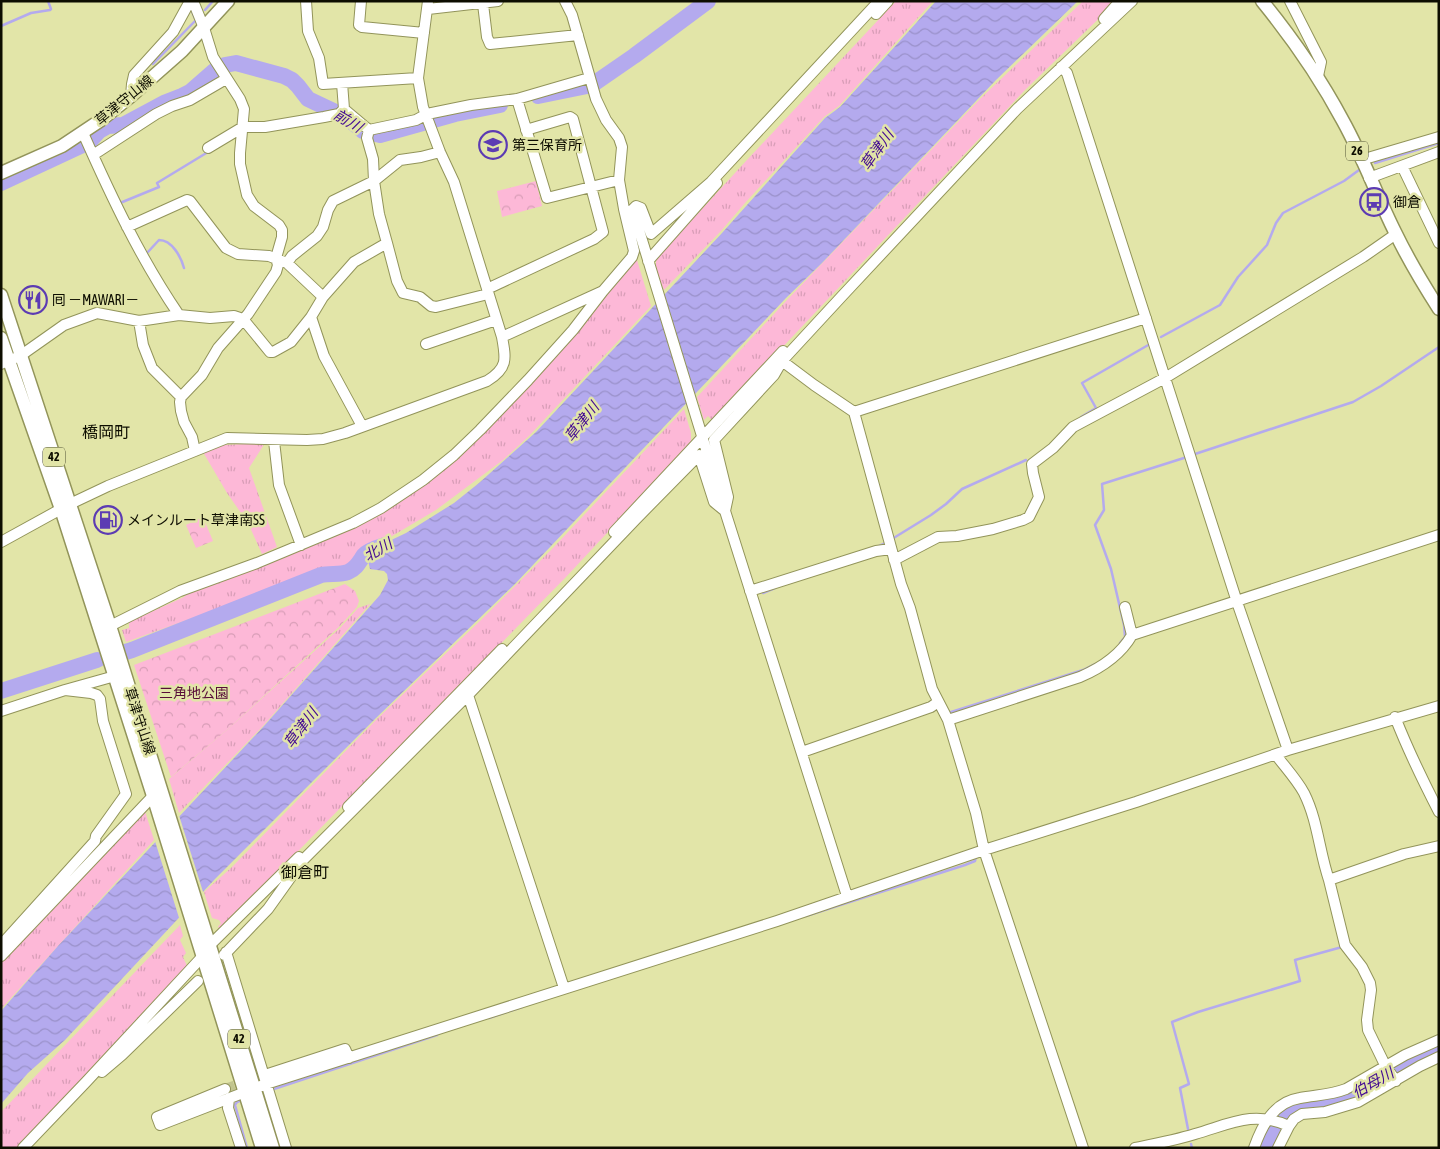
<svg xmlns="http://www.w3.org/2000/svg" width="1440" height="1149" viewBox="0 0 1440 1149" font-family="'Asap Condensed','Noto Sans JP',sans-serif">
<defs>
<pattern id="grass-tufts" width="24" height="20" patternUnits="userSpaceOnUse" patternTransform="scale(1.25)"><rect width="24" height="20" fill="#fdb8d7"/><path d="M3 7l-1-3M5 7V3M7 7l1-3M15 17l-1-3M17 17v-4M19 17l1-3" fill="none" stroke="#d89db7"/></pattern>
<pattern id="park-crowns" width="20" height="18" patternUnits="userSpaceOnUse" patternTransform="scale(1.25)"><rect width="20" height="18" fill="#fdb8d7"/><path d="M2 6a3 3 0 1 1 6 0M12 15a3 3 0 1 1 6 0" fill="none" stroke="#d89db7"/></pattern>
<pattern id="water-waves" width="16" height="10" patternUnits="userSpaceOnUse" patternTransform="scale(1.25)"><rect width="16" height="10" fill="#b4aaee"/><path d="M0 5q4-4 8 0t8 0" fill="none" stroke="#9a91ca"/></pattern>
</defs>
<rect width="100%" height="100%" fill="#e2e5a8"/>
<path fill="url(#grass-tufts)" d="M896,1H933L839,106L824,117L745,203L721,231L664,290C661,281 653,268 657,258L746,161Z
M1083,1H1117L1025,90L713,421L708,416L704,420L697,397L787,300L980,99Z
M635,259L637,260L651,306L529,436L503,460L436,510L382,542L361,552L354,565L346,569H328L126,642L122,630L129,628V622L184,597L189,591L420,488L468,448L600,302Z
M684,409L691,433V443L566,577L221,930L218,927L221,923L219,920L212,918L204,892L232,867L378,718L481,620L552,549Z
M265,443L249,468L277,547L262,554L248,523L227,493L203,452L223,445Z
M370,604L263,726L179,813L169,779L228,729L340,628L358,608Z
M144,808L154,840L1,1009V960Z
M180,925L183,936L180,940L186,953L183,957L187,966L19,1148H1V1112Z"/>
<path fill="url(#park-crowns)" d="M536,181L542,206L502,217L497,191Z
M203,517L213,541L196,548L186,525Z
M345,584L355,591L359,601L357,607L339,627L228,729L171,777L134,665Z"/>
<path fill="url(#water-waves)" d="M936,1H1078L996,80L822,263L786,298L515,584L376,718L215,879L65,1040L28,1073L1,1104V1011L58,946L264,726L380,595L388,580L387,574L384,571L370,569L366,552L406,533L454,503L479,483L536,432L722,233L825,118L840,107Z"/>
<path fill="#e2e5a8" d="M178,812L204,895L180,921L154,838Z"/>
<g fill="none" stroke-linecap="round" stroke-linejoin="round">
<path stroke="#b4aaee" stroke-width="2.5" d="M191,9L196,21
M205,10L213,1
M1,26L31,13L50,10L51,9L48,1
M153,64L196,20
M108,126L115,116
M1375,163L1439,143
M120,206V203L159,187L157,183L208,152
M145,253H147L159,240C172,240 181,257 184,268
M1161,337L1220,305L1238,277L1267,245L1276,223L1283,213L1344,181L1359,170
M1081,417L1096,408L1082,383L1150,344
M1192,455L1353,402L1381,386L1439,347
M892,539L931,515L946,504L962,489L1026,460
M877,547L885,543
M763,593L775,588
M1120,643L1125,637L1124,625L1111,569L1095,525L1104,510L1102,484L1187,457
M948,713L1083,670L1095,664
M806,916L965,865L975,861L976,857
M489,1018L522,1007
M271,1090L437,1035
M242,1100L237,1102L235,1105L247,1148
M1188,1129L1180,1088L1189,1084L1172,1022L1198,1012L1300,981L1295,960L1342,947L1341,945
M1191,1144L1192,1148"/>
<path stroke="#b4aaee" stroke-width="16" d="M538,96L592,85L634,56L708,1
M1,183L89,142L99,131L108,126L123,125L164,103L182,96L190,92L214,71L225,65L236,63L284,76L292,80L298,86L308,99L346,117L363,131L380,135L455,114L500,105
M106,658L132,650L321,575C330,573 340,575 348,572C357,568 359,562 364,555C368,550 379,547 385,545
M1,691L97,660
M1265,1148C1271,1135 1277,1118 1289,1110C1299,1102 1327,1104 1341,1100C1365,1094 1383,1076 1404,1065C1415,1059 1427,1054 1439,1048"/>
<path stroke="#c2c58f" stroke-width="10" stroke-dasharray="10 5" stroke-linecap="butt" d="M225,1089L268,1074"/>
<defs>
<path id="minor" d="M193,1L204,28L213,57L240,99L244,109L240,153V164L247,195L254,206L279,225L282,230V237L276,258L278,265L276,272L248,314L218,348L202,375L181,397L180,402L181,411L184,422L192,437L195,451
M306,1L308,31L319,58L323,84L418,78
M361,1L359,25L362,27L424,33
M565,1L572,15L596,99L606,120L619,138L622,147L619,180L624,209L634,214L725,511L847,896
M1290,1L1321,62L1318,76
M483,4L487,37L490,44L578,35
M428,9L498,1
M876,14L888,1
M1104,19L1120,1
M1061,67L1067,73L1237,602L1288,750
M342,83L344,109
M131,96L132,84L134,75L173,32L190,1
M517,99L547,198L619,180
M369,130L416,120L427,114L471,105L517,99L589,78
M83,133C111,196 140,258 179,315
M208,148L243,127H265L324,117L339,114L344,109L369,130
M93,155L156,114L172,106L190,100L226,79
M1361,160L1439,137
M1402,166L1439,243
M1369,178L1439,152
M630,212L636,206L641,208L651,234L711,182L879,1
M127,227L187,200L190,201L226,248L238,254L269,256L287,263L323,297
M387,243L397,281L403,293L420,297L431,306L436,307L488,294
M648,261L717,183
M287,263L292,256L317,236L323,227L328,210L333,201L374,181L400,160L421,157L440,152
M487,289L594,239L603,232L573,119L570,117L526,130
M311,317L324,356L362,426
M139,321L143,345L152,368L181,397
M502,337L603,291L632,257L634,251L624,209
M426,344L496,320
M1,364L20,356L64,325L97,313L139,321L179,315L210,318L234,316L243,319L270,352H273L291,342L311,317L323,297L354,262L387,243L379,214L374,181L373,159L367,138L369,130
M777,366L782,361L814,385L854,412L901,584L910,608L932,689L948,720L976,813L984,850L1083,1148
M854,412L1146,318
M274,441L279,485L301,545
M614,532L783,351
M1,542L70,504L108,486L227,438L307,440L323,439L345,433L487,381C508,368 506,359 502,337L454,182L440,152L423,107L418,78L428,1
M894,560L938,537L957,536L993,529L1023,520L1029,517L1039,497L1033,473L1032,464L1053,448L1073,427L1165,378L1363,257L1396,234
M750,591L876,551L891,549
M110,626L180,591L257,563L353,523L381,508L423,480L454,455L480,430L528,380L573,330L603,291
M1132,635L1439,535
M468,695L564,988
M1,711L65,690L115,676
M1395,717C1408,750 1423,781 1439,812
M948,720L1080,677C1101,668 1120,656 1132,635L1125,607
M802,752L931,707L938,702
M1276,755C1285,767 1297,780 1304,793C1318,821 1319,851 1329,880
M348,807L502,649
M1,945L95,841L96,836L126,794L103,721L100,699L97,695L91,693L65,690
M210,945L299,857
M226,952L286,1148
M224,955L268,909L303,860L468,695L636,519L699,455L714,502L725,511L728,497L714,440L774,375L782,361L843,295L1017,109L1132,1
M1,956L153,796
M102,1072L122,1055L198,981
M268,1074L345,1049L349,1058
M1396,1081L1386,1067L1368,1030L1367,1020L1371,990L1370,983L1362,967L1345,945L1329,880L1404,854L1439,846
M225,1089L157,1117L160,1125L266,1084L777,921L984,850L1136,802L1288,750L1439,706
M229,1098L228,1108L241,1148
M23,1148L86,1082L202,957
M1135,1148C1155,1144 1176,1140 1195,1134C1230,1124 1253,1110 1289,1126
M1254,1148C1262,1125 1274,1102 1300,1098C1316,1095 1331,1095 1346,1089L1405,1055L1439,1040
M1278,1148L1289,1126L1294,1119L1302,1114L1325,1112L1358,1102L1420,1066L1439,1057"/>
<path id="major" d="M1262,1C1293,39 1320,78 1343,121C1363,157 1377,196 1395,232C1408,259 1423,284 1439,309
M1,173L62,146L101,120L131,96L182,51L228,1
M1,295L110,626L273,1148
M1,338L61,509L153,796L262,1148"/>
</defs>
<use href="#minor" stroke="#92945a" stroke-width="12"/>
<use href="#major" stroke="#92945a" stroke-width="15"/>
<use href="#minor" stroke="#fff" stroke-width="10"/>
<use href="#major" stroke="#fff" stroke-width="12"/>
</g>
<defs>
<symbol id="school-ring" viewBox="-11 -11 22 22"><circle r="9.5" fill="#e2e5a8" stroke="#5c3bb3" stroke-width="1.5"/><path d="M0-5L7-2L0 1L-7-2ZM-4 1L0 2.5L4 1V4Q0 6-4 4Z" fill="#5c3bb3"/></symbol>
<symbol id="bus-ring" viewBox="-11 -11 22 22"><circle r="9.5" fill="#e2e5a8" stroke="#5c3bb3" stroke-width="1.5"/><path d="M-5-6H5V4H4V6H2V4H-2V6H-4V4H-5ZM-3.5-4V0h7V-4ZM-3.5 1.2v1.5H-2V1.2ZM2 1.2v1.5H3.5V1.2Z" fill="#5c3bb3"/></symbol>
<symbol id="restaurant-ring" viewBox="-11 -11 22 22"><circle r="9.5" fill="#e2e5a8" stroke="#5c3bb3" stroke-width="1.5"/><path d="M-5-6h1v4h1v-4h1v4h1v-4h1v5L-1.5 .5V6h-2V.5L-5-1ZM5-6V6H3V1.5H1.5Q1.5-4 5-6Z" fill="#5c3bb3"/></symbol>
<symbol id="fuel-ring" viewBox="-11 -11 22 22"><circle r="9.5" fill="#e2e5a8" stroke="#5c3bb3" stroke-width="1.5"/><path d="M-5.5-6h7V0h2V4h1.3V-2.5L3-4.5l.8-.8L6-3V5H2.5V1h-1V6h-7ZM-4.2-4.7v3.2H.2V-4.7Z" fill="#5c3bb3"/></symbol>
</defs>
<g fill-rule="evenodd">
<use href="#school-ring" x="477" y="129" width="32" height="32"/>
<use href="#bus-ring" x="1358" y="186" width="32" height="32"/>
<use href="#restaurant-ring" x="17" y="284" width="32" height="32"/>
<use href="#fuel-ring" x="92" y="504" width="32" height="32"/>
</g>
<g text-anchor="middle" stroke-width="5" stroke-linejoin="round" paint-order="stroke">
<g fill="#e2e5a8" stroke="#4d4e32" stroke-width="1">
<rect x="1346" y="141.5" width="22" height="19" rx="4"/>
<rect x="43" y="447.5" width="22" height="19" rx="4"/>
<rect x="228" y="1029.5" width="22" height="19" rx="4"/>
</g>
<g font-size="12" font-weight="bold" fill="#0d0d00">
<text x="1357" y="155">26</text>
<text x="54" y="461">42</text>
<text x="239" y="1043">42</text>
</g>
<g font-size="14" fill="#0d0d00" stroke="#e2e5a8">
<text transform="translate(124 100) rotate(-39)" y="5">草津守山線</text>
<text transform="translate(140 721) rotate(72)" y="5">草津守山線</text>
</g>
<g font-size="14" fill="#0d0d00" stroke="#e2e5a8" text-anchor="start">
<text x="512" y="150">第三保育所</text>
<text x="1393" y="207">御倉</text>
<text x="52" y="305">囘 －MAWARI－</text>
<text x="127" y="525">メインルート草津南SS</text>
</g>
<g font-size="14" fill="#570c38" stroke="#e2e5a8">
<text x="194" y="698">三角地公園</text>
</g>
<g font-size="15" font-style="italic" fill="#420893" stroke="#e2e5a8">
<text transform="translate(348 121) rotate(31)" y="5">前川</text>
<text transform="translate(877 150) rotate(-55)" y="5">草津川</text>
<text transform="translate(582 422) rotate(-52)" y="5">草津川</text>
<text transform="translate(378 550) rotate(-30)" y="5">北川</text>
<text transform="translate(301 728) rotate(-53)" y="5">草津川</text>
<text transform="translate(1373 1083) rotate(-30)" y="5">伯母川</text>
</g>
<g font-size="16" fill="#0d0d00" stroke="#e2e5a8">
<text x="106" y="438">橋岡町</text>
<text x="305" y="878">御倉町</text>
</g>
</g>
<rect width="1440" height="1149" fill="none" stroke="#0d0d00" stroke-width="5"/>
</svg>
